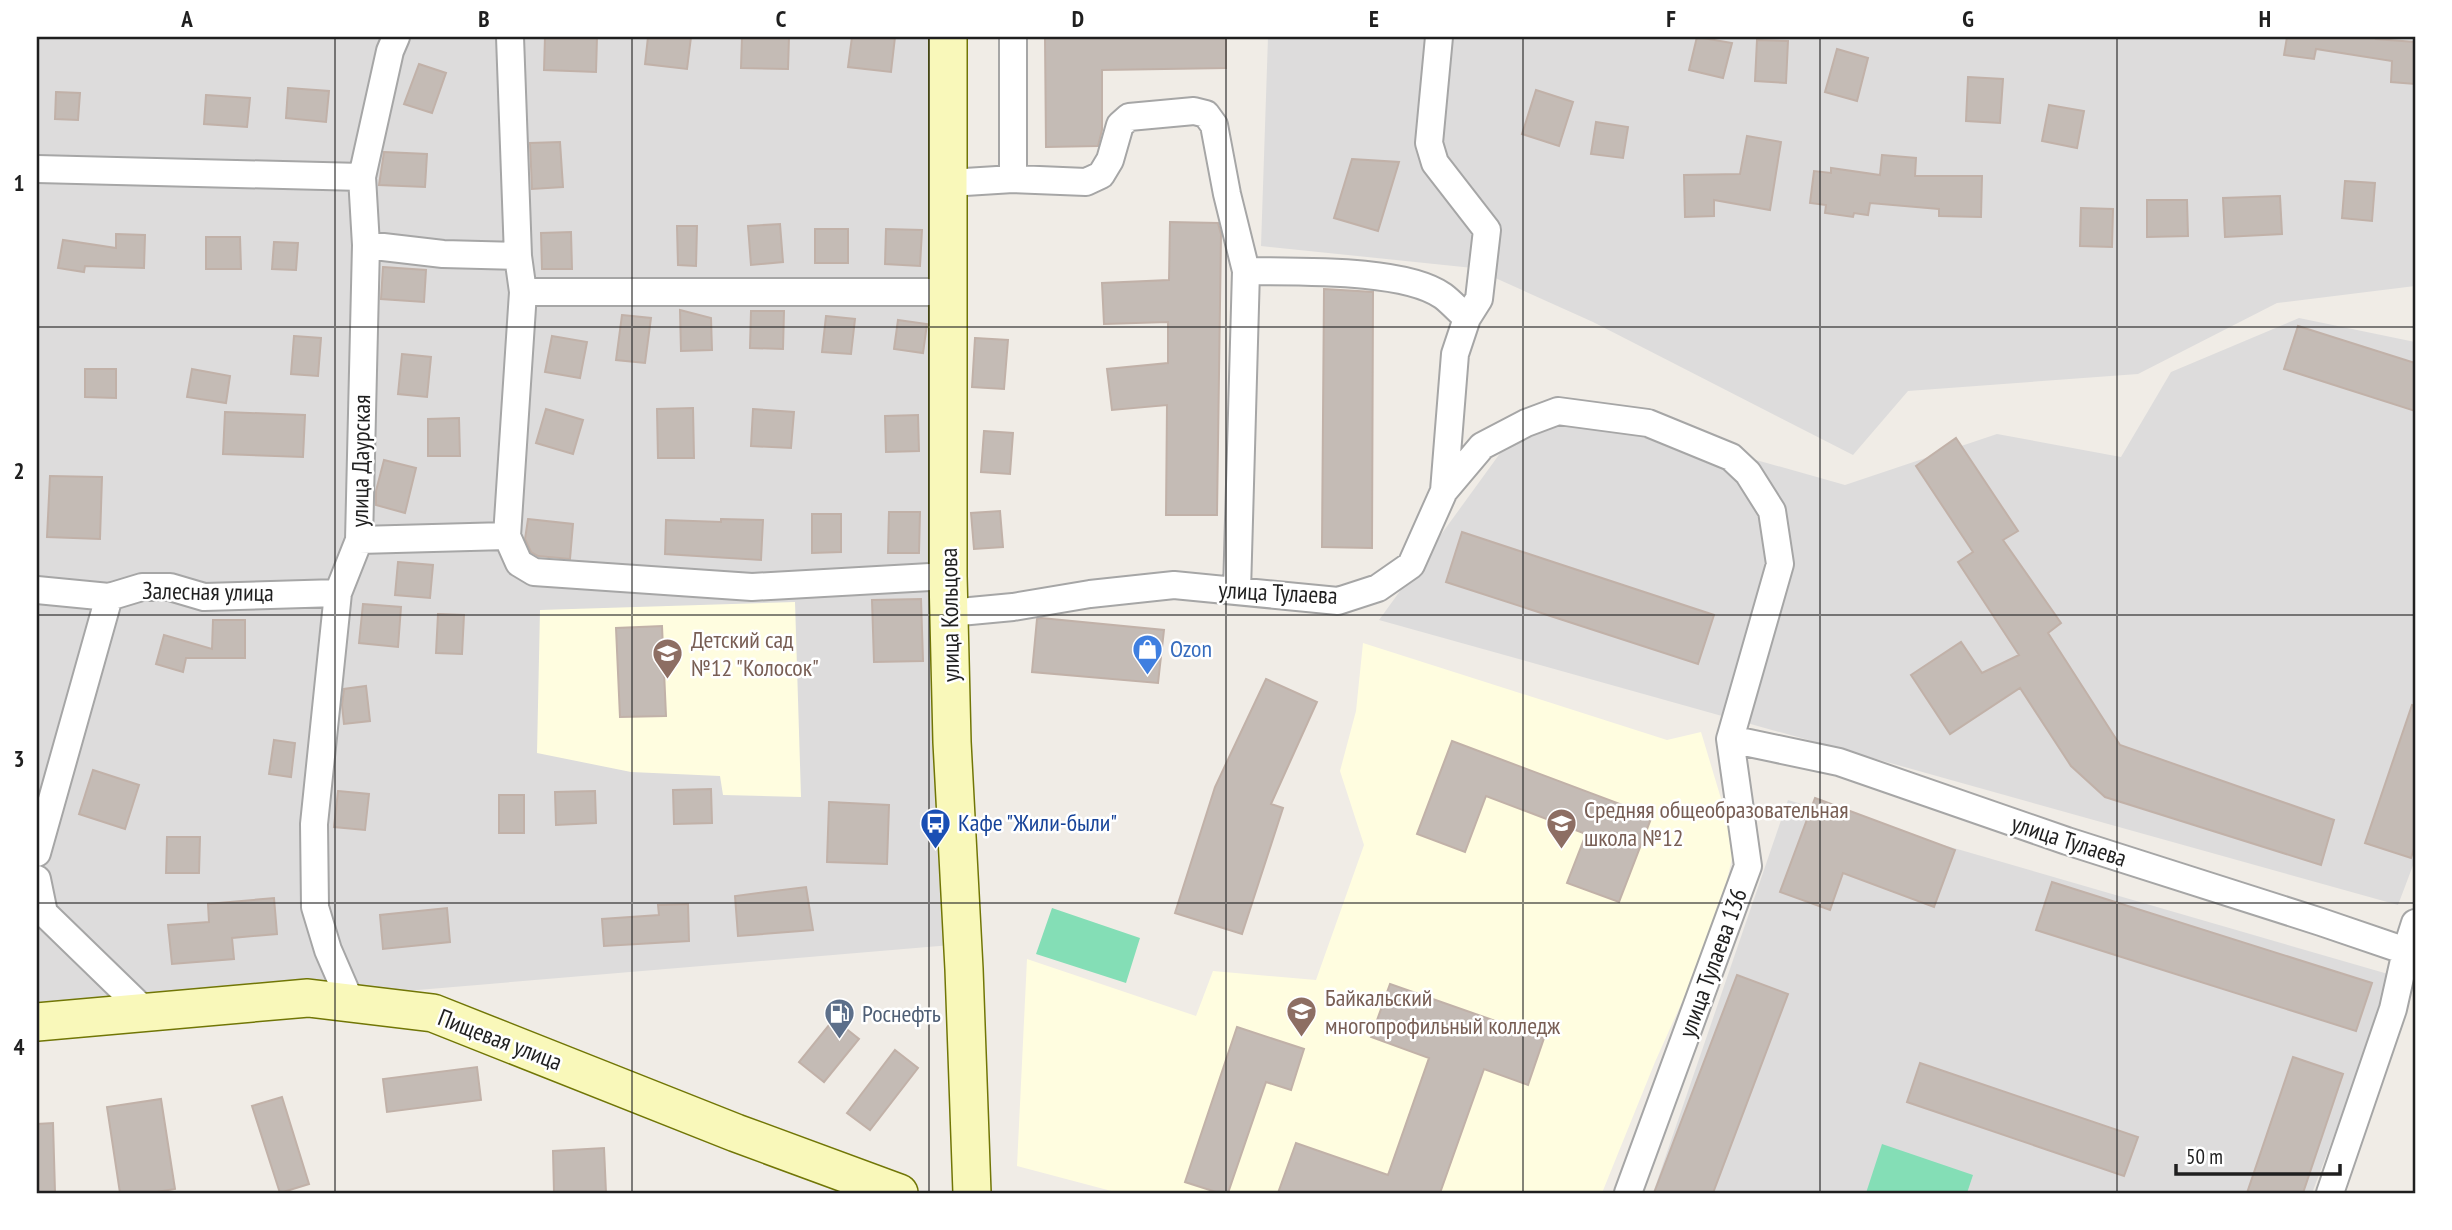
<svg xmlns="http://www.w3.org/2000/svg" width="2452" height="1230" viewBox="0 0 2452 1230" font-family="'PT Sans Narrow',sans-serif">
<rect width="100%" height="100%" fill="#f0ece6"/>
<path fill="#dddcdc" d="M37,37H933L951,945L37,1022Z
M1268,37H2415V286L2277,303L2138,374L1908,391L1853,455L1593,322L1473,268L1261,246Z
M2299,318L2415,342V860L2398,905L1379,620L1501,452L1555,423L1657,432L1845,485L1997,434L2121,457L2171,372Z
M1788,800L2395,976L2312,1193H1653Z"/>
<path fill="#fffde0" d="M795,602L801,797L723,795L720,776L631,772L537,753L540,610Z
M1363,643L1667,740L1701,732L1735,845L1717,924L1655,1062L1602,1193H1119L1017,1166L1027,959L1196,1016L1213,971L1316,980L1364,845L1340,771L1356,711Z"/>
<path fill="#84deb6" d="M1052,908L1140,938L1126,983L1036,954Z
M1882,1144L1973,1175L1967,1193H1866Z"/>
<path fill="#c4bbb5" stroke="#c1b1a8" stroke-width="2" d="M545,37H597L596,72L544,70Z
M648,37H691L687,69L645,64Z
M742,37H789L788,69L741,68Z
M852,37H895L891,72L848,67Z
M1045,37H1226V68L1102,70V130L1098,146L1046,147Z
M1697,37L1732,43L1723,78L1689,70Z
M2287,37H2376V39L2415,42V84L2391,82L2392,61L2316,49L2314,59L2284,55Z
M1757,40L1788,41L1786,83L1755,81Z
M1837,49L1868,58L1857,101L1825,92Z
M419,64L446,73L432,113L404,104Z
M1968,77L2003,79L2000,123L1966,121Z
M288,88L329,91L326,122L286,118Z
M1536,90L1573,102L1559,146L1522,134Z
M56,92L80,93L78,120L55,119Z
M206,95L250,98L247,127L204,124Z
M2049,105L2084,111L2077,148L2042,141Z
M1596,122L1628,127L1623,158L1591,154Z
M1747,136L1781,142L1770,210L1714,200V216L1685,217L1684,175L1740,174Z
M560,142L563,187L532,189L530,143Z
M384,152L427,154L425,187L379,185Z
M1882,155L1916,158L1915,176H1982L1981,217L1939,216V209L1870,203L1868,215L1854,213L1853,217L1825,213L1826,205L1810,203L1814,171L1831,173V168L1880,175Z
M1352,159L1399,162L1378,231L1334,218Z
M2345,181L2375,183L2372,221L2342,218Z
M2280,196L2282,234L2225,237L2223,198Z
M2147,200H2187L2188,236L2147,237Z
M2081,208L2113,209L2112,247L2080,246Z
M1170,222L1218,223L1221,234L1217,515H1166L1167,405L1112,410L1107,369L1168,363V322L1104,324L1102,283L1169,280Z
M780,224L783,262L751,265L748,226Z
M677,226H697L696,266L678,265Z
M815,229H848V263H815Z
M886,229L922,230L920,266L885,264Z
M571,232L572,269H542L541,233Z
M116,234L145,235L144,268L85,266L84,272L58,268L63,240L116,248Z
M206,237H240L241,269H206Z
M274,242L298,243L296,270L272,269Z
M383,267L426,270L424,302L381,299Z
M1324,289L1373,292L1372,548L1322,547Z
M680,310L711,318L712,350L681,351Z
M751,311H784L783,349L750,348Z
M622,315L651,318L645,363L616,360Z
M826,316L855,319L851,354L822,352Z
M898,320L927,324L923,353L894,349Z
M2298,326L2415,363V411L2284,369Z
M294,336L321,338L318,376L291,374Z
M552,336L587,342L580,378L545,372Z
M975,338L1008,340L1004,389L972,387Z
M402,354L431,357L427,397L398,394Z
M85,369H116V398L85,397Z
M192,369L230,376L226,403L187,397Z
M693,408L694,458H658L657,409Z
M546,409L583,420L573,454L536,443Z
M753,409L794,412L791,448L751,446Z
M225,412L305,415L303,457L223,454Z
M918,415L919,451L886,452L885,416Z
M459,418L460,456H428V419Z
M984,431L1013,433L1010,474L981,472Z
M1956,438L2018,531L2003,540L2061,623L2048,633L2120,745L2334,820L2321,865L2105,797L2071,766L2020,688L1950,734L1911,675L1961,642L1982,673L2019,655L1958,562L1973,552L1916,466Z
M384,460L416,468L405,513L376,505V491Z
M50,476L102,477L100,539L47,537Z
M1000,511L1003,547L974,549L971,513Z
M889,512H920L919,553H888Z
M812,514H841V552L812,553Z
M528,519L573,524L570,559L538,556L531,552L525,539Z
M721,519L763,520L761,560L665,554L666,520L721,522Z
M1462,532L1714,615L1698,664L1446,582Z
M398,562L433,565L430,598L395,595Z
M921,599L923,661L874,662L872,600Z
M363,604L401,607L398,647L359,643Z
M438,614L464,615L462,654L436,653Z
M1041,618L1164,630L1158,683L1032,672L1037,619Z
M213,620H245V658H186L183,672L156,664L164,635L212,649Z
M662,626L666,716L620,717L616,628Z
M1266,679L1317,702L1271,804L1283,808L1242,934L1175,913L1215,787Z
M366,686L370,721L344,724L342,705L344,689Z
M2412,705L2415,706V845L2411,858L2365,843Z
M274,740L295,743L291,777L269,774Z
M1452,741L1652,816L1619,902L1567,883L1586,834L1486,796L1465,852L1417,834Z
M93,770L139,785L125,829L79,814Z
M711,789L712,823L674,824L673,790Z
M338,791L369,794L365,830L334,827Z
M595,791L596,823L556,825L555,792Z
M499,795H524V833H499Z
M1815,798L1955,850L1934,907L1843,873L1830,910L1780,892Z
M829,802L889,805L887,864L827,862Z
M167,837H200L199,873H166Z
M2052,882L2372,983L2356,1031L2036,930Z
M806,887L813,930L738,936L735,896Z
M274,898L277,934L232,938L234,959L172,964L168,925L209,922L208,904Z
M688,904L689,941L604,946L602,919L659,915L658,905Z
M447,908L450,942L383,949L380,915Z
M1737,975L1788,994L1713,1193H1654Z
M1390,984L1544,1038L1528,1085L1484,1069L1440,1193H1278L1296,1143L1388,1175L1429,1058L1371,1037Z
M834,1019L859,1039L824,1082L799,1062Z
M1237,1027L1304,1049L1291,1090L1266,1082L1228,1193H1219L1185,1182Z
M895,1050L918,1068L870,1130L847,1113Z
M2293,1057L2343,1074L2303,1193H2247Z
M1920,1063L2138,1137L2124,1176L1907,1102Z
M477,1067L481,1100L387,1112L383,1079Z
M282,1097L309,1184L280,1193L252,1106Z
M161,1099L175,1189L150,1193H120L107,1107Z
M53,1123L55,1192H37V1124Z
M604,1148L606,1193H554L553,1151Z"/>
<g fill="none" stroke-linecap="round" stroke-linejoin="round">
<defs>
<path id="minor" d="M510,37L518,256L523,292L507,536L519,563L534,572L752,587L948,576
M1439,37L1429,143L1435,163L1487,230L1479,299L1467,318L1455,354L1444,491
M37,169L362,177
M1013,179V37
M949,183L1013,179L1086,182L1101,175L1110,160L1120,125L1129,117L1194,111L1206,114L1214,125L1227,194L1246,271L1237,591
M366,245L443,254L518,256
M1246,271C1295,272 1404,268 1443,296C1451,302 1459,311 1467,318
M523,292H949
M359,540L507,536
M37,590L109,597L142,587H170L204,597L338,593
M949,613L1013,607L1090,594L1174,585L1338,601L1378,588L1411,565L1444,491L1482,446L1526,423L1558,411L1648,423L1731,457L1748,473L1772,511L1780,564L1730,739L1748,866L1628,1193
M1730,739L1839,762L2067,841L2321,922L2406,951
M37,853L109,597
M37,879L44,913L146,1012
M351,1003L328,950L315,907L314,824L338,593L359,540L366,245L362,177L390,51L396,37
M2330,1193L2393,1009L2406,951L2415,923"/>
<path id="secondary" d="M948,37V576L952,742L964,969L972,1193
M37,1022L308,998L433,1013L736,1133L899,1193"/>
</defs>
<use href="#minor" stroke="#a6a6a6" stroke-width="30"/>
<use href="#secondary" stroke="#717606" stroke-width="40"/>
<use href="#minor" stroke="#fff" stroke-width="26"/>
<use href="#secondary" stroke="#f9f8ba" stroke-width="37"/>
</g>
<path fill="none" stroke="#1f1f1f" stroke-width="2" stroke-opacity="0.55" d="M335,37V1193M632,37V1193M929,37V1193M1226,37V1193M1523,37V1193M1820,37V1193M2117,37V1193M37,327H2415M37,615H2415M37,903H2415"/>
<defs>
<symbol id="shop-pin" viewBox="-11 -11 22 30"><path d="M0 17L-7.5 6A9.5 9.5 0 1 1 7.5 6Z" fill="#3f7fe0" stroke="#fff"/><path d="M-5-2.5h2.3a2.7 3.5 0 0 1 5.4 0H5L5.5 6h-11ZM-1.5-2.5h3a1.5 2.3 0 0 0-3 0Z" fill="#fff"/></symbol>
<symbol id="school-pin" viewBox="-11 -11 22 30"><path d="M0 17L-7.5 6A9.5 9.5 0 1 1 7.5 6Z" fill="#8d6e63" stroke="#fff"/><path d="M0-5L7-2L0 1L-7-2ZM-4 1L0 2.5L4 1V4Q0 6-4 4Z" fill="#fff"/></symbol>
<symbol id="bus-pin" viewBox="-11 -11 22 30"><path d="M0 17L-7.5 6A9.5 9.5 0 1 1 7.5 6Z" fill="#1a4fb4" stroke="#fff"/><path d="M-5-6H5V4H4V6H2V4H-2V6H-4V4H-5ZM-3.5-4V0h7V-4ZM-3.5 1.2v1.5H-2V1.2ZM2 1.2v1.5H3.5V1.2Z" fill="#fff"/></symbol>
<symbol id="university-pin" viewBox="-11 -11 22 30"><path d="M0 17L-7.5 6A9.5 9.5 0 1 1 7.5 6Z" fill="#8d6e63" stroke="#fff"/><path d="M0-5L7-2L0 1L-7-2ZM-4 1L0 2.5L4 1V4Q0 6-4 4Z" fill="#fff"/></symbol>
<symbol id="fuel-pin" viewBox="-11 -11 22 30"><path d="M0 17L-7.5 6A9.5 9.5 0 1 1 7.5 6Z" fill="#5c6f8a" stroke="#fff"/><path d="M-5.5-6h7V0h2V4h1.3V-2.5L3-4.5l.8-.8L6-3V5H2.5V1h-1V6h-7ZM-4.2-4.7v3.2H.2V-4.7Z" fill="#fff"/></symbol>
</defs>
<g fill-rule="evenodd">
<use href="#shop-pin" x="1130" y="632" width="35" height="47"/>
<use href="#school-pin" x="650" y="636" width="35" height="47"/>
<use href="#bus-pin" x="918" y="806" width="35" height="47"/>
<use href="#school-pin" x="1544" y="806" width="35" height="47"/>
<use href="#university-pin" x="1284" y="994" width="35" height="47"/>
<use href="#fuel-pin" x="822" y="996" width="35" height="47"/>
</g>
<g text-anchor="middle" stroke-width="5" stroke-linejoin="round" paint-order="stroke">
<g font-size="24" fill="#1f1f1f" stroke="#fff">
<text transform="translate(361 461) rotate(-89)" y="8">улица Даурская</text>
<text transform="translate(208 592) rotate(1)" y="8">Залесная улица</text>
<text transform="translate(1278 593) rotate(3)" y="8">улица Тулаева</text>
<text transform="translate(950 615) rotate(-91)" y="8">улица Кольцова</text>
<text transform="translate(2069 841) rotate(18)" y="8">улица Тулаева</text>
<text transform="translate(1713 963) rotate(-70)" y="8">улица Тулаева 136</text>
<text transform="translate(500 1040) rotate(21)" y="8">Пищевая улица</text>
</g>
<g font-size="24" fill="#785e54" stroke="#fff" text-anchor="start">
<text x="691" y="648">Детский сад<tspan x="691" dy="28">№12 "Колосок"</tspan></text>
<text x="1584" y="818">Средняя общеобразовательная<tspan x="1584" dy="28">школа №12</tspan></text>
<text x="1325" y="1006">Байкальский<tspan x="1325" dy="28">многопрофильный колледж</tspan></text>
</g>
<g font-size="24" fill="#366cbe" stroke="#fff" text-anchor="start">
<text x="1170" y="657">Ozon</text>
</g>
<g font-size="24" fill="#164399" stroke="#fff" text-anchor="start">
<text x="958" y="831">Кафе "Жили-были"</text>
</g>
<g font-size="24" fill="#4e5e75" stroke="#fff" text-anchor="start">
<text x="862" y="1022">Роснефть</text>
</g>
</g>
<rect width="2452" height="1230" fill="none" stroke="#ffffff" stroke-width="77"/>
<path d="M2176 1164v10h164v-10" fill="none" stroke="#1f1f1f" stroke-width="3.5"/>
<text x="2186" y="1164" font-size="21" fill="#1f1f1f" stroke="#ffffff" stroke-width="5" paint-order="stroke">50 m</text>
<rect x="38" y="38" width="2376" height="1154" fill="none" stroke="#1f1f1f" stroke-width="2.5"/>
<g font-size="23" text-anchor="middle" font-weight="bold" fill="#1f1f1f">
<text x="187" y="27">A</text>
<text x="484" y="27">B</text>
<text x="781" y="27">C</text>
<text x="1078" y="27">D</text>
<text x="1374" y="27">E</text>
<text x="1671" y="27">F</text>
<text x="1968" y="27">G</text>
<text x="2265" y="27">H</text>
<text x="19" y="191">1</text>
<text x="19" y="479">2</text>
<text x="19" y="767">3</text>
<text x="19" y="1055">4</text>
</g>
</svg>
